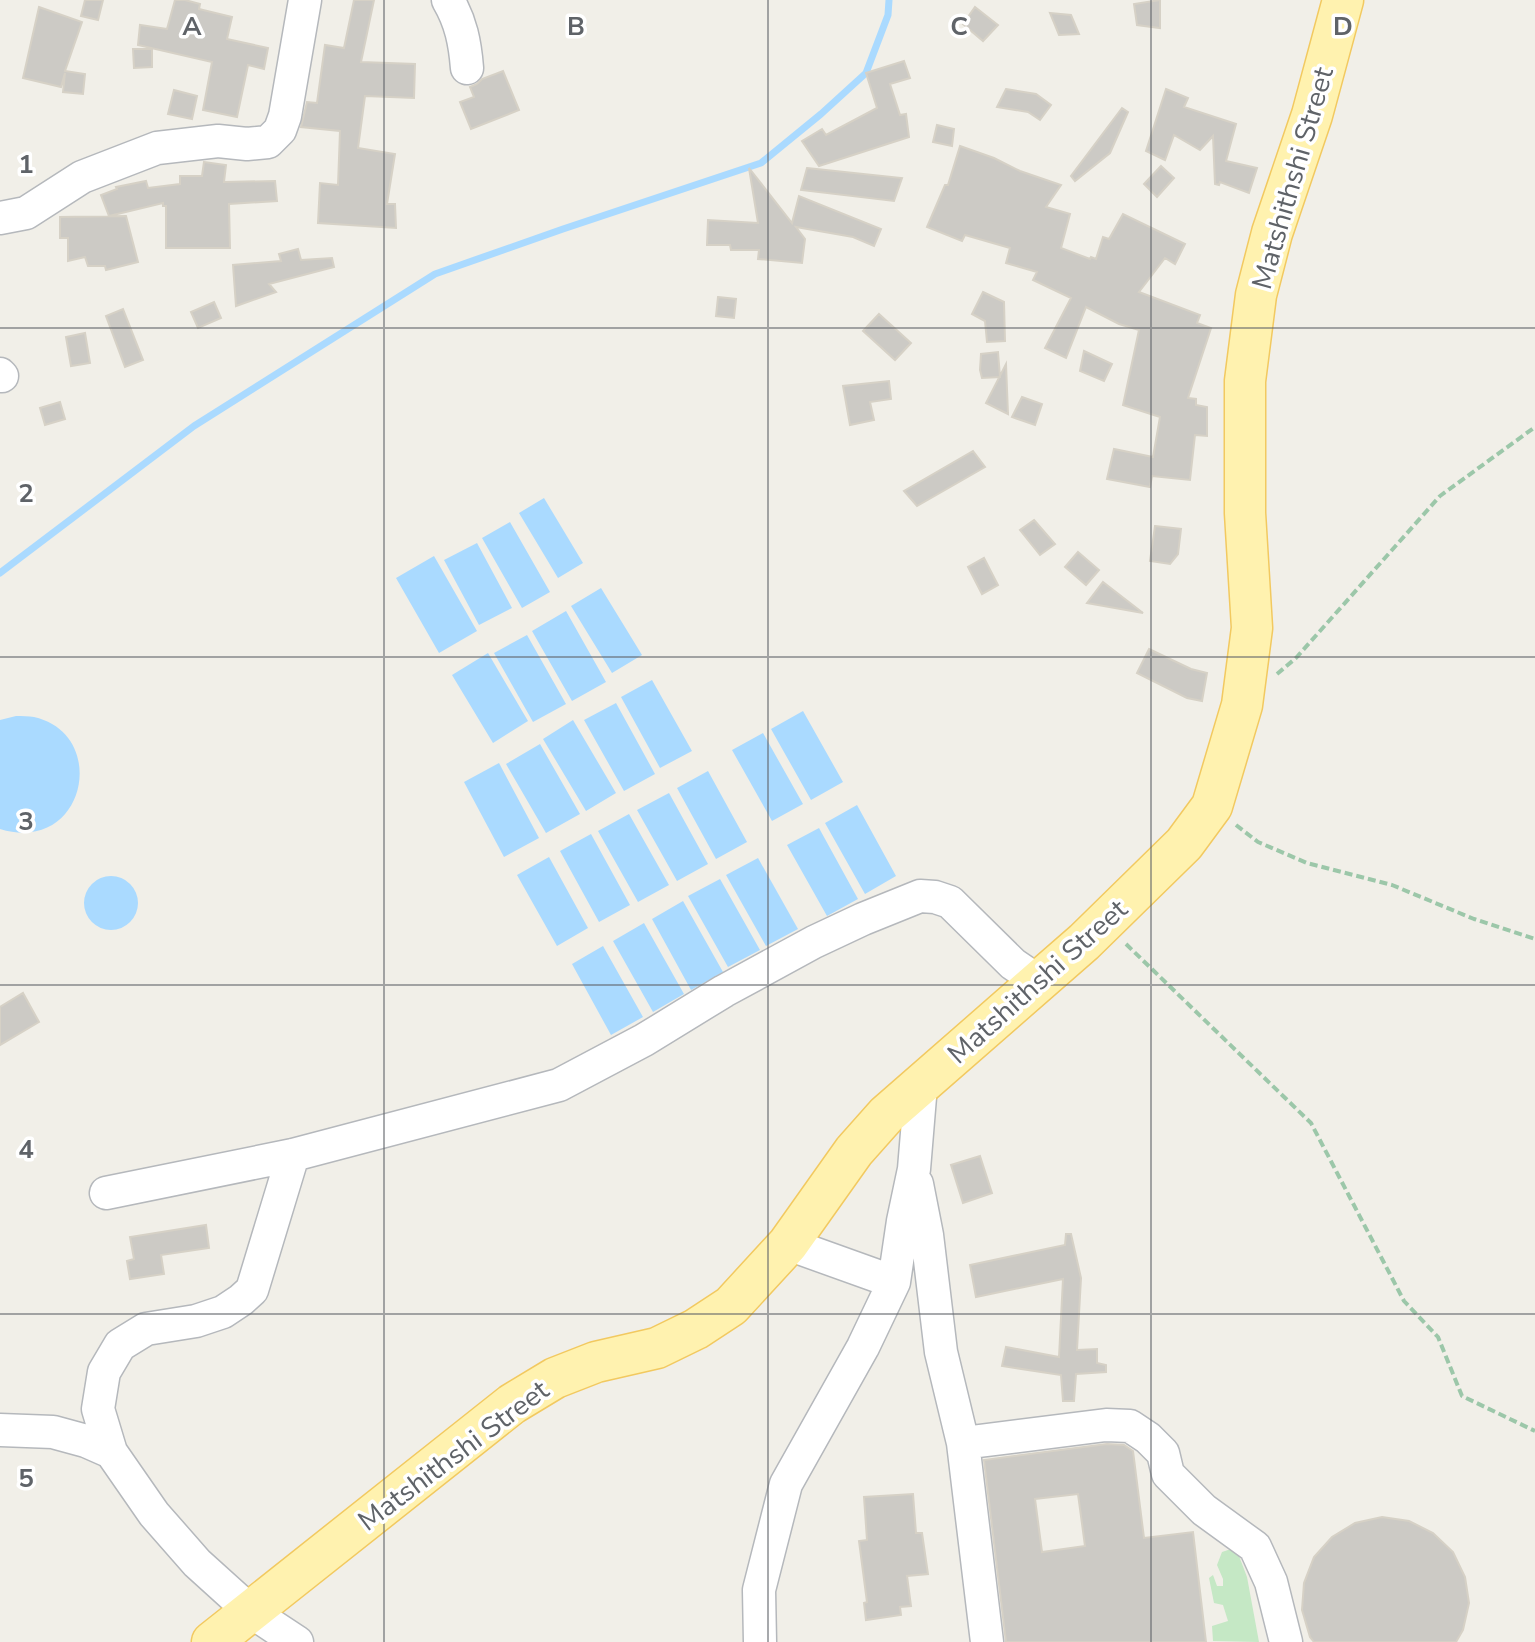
<svg xmlns="http://www.w3.org/2000/svg" width="1535" height="1642" viewBox="0 0 1535 1642" font-family="'Nunito Sans',sans-serif">
<rect width="100%" height="100%" fill="#f1efe8"/>
<path fill="#c5e8c5" d="M1231,1549L1239,1556L1247,1577L1259,1642L1213,1641L1212,1626L1228,1621L1223,1605L1214,1603L1209,1578L1213,1575L1217,1586H1223V1579L1217,1565L1222,1552Z"/>
<path fill="#aadaff" d="M544,498L583,563L558,578L519,513Z
M510,522L550,592L522,608L482,538Z
M477,543L512,608L479,625L444,560Z
M434,556L477,631L439,653L396,578Z
M601,588L642,655L612,673L571,606Z
M566,611L606,682L572,701L532,631Z
M527,635L566,704L533,722L494,653Z
M488,653L528,721L493,743L452,675Z
M652,680L692,751L660,768L621,697Z
M616,703L655,774L624,791L584,720Z
M803,711L843,782L811,800L771,729Z
M16,716C22,716 29,716 34,717C110,734 86,855 0,829V720Z
M573,720L616,793L586,811L543,739Z
M763,733L803,804L772,821L732,750Z
M540,744L580,814L546,833L506,764Z
M499,763L539,838L504,857L464,782Z
M708,771L747,842L716,859L677,788Z
M669,793L708,864L677,881L637,810Z
M857,805L896,876L865,894L825,823Z
M629,814L669,885L638,902L598,831Z
M819,828L858,899L827,916L787,845Z
M591,834L630,905L599,922L560,851Z
M549,857L588,928L557,946L517,875Z
M758,858L798,929L766,946L726,875Z
M84 903a27 27 0 1 1 54 0a27 27 0 1 1-54 0Z
M720,879L760,950L728,967L688,896Z
M683,901L723,972L691,990L652,919Z
M644,923L684,994L653,1012L613,941Z
M603,946L643,1017L611,1035L572,964Z"/>
<g fill="none" stroke-linecap="round" stroke-linejoin="round">
<path stroke="#aadaff" stroke-width="7" d="M0,573L194,426L435,274L563,229L761,163L821,114L866,73L888,15L889,0"/>
</g>
<path fill="#cccac5" stroke="#d6d1c6" stroke-width="2" fill-rule="evenodd" d="M85,0H103L98,20L81,16Z
M175,0H185L200,4L199,9L232,17L227,39L268,48L264,69L248,65L237,117L203,110L212,62L138,45L140,25L167,29Z
M354,0H374L361,62L415,64L414,98L365,96L358,148L395,154L387,204H395L396,228L318,223L320,183L338,185L340,131L301,127L307,102L317,103L325,45L344,48Z
M1160,0V28L1137,25L1134,4Z
M39,7L82,22L65,71L85,74L83,94L63,92L65,73L61,87L23,78Z
M975,7L998,25L983,41L963,24Z
M1050,13L1071,15L1079,34L1059,35Z
M133,49H152V67L134,68Z
M904,61L910,78L890,84L900,115L906,114L909,137L819,166L802,141L822,129L826,135L877,108L866,73Z
M503,71L519,110L471,129L460,102L474,97L470,87L477,84L482,79Z
M1006,89L1036,94L1051,105L1040,120L1028,112L997,107Z
M1166,89L1188,98L1184,107L1236,124L1226,161L1257,168L1249,193L1220,182L1219,185L1215,184L1213,136L1200,150L1174,135L1165,160L1146,151Z
M174,90L197,96L192,119L168,114Z
M1122,108L1128,112L1110,153L1075,181L1071,176Z
M937,125L954,129L952,146L933,142Z
M960,146L994,158L1020,171L1061,185L1046,207L1070,214L1061,248L1090,259L1091,257L1096,259L1103,237L1109,239L1123,214L1185,244L1175,264L1165,258L1139,292L1200,315L1197,323L1211,328L1188,398L1196,399V405L1207,407V436L1195,435L1190,480L1152,476L1150,487L1107,479L1114,449L1153,457L1160,417L1123,405L1139,330L1119,324L1086,307L1066,358L1045,348L1071,298L1033,280L1037,272L1006,263L1010,248L965,235L962,241L927,227L945,185H948Z
M204,162L226,165L224,182L275,181L277,201L229,204L230,248H166V206H163V203L109,216L101,195L117,189L116,187L146,181L148,188L180,184V176H202Z
M1161,166L1174,178L1157,197L1144,184Z
M749,168L792,223L799,196L881,229L874,246L853,237L796,227L805,239L802,263L758,259L759,250H731L730,245H707L708,220L758,223Z
M807,168L902,178L894,201L801,190Z
M126,216L138,262L106,270L105,266H88L85,257L68,261V238H60V217Z
M298,249L301,260L332,258L334,267L269,284L276,292L236,306L233,265L281,261L279,254Z
M983,292L1004,302L1005,341L987,342L985,321L972,314Z
M718,297L736,299L734,318L716,316Z
M214,302L221,318L198,328L191,312Z
M123,309L143,360L125,367L106,316Z
M879,314L911,343L895,360L863,331Z
M85,333L90,363L71,366L66,337Z
M1084,351L1112,364L1104,381L1080,371Z
M998,352L1000,377L982,378L980,370L981,354Z
M1006,364L1008,414L986,403Z
M889,381L891,399L870,402L874,420L850,425L843,386Z
M1022,397L1042,404L1035,425L1012,417Z
M60,402L65,419L45,425L40,408Z
M973,451L985,467L917,506L904,491Z
M1034,520L1055,544L1040,555L1020,530Z
M1155,526L1181,529L1178,554L1170,564L1150,561Z
M1078,552L1099,570L1086,585L1065,567Z
M984,558L998,585L982,594L968,567Z
M1103,582L1143,613L1087,603Z
M1149,649L1191,669L1207,673L1202,701L1187,698L1137,673Z
M23,993L39,1022L0,1045V1007Z
M980,1156L992,1193L963,1203L951,1165Z
M206,1225L209,1248L161,1255L164,1274L130,1279L127,1261L134,1259L130,1237Z
M1066,1234H1071L1081,1278L1077,1350L1097,1349V1363L1106,1365V1372L1076,1374L1074,1401H1063L1061,1375L1002,1366L1006,1347L1059,1357L1063,1279L976,1297L970,1265L1065,1245Z
M1107,1444L1124,1445L1133,1451L1144,1538L1193,1532L1206,1642H1006L984,1460ZM1078,1494L1085,1546L1042,1552L1035,1499Z
M913,1494L916,1533H922L928,1574L907,1576L911,1606L900,1607L901,1615L866,1620L864,1603L867,1602L859,1541L867,1540L864,1497Z
M1382,1517L1409,1521L1433,1533L1453,1552L1465,1577L1469,1603L1463,1630L1456,1642H1314L1310,1637L1302,1610L1304,1583L1314,1557L1332,1537L1355,1523Z"/>
<g fill="none" stroke-linecap="round" stroke-linejoin="round">
<defs>
<path id="minor" d="M448,0C461,22 465,43 467,68
M0,218L26,213L82,177L157,148L218,141L247,144L268,142L280,130L285,116L305,0
M0,374L2,376
M293,1155L252,1290L241,1300L223,1312L196,1321L146,1329L120,1345L104,1372L98,1409L111,1452L154,1514L197,1563L250,1611L297,1642
M917,1184L927,1235L941,1352L963,1443L987,1642
M106,1193L293,1155L559,1085L644,1040L724,991L814,942L863,919L920,896L935,897L950,902L1013,964L1038,981
M788,1244L894,1282
M0,1430L53,1432L86,1441L111,1452
M963,1443L1106,1425L1130,1426L1148,1438L1163,1453L1168,1474L1204,1510L1255,1547L1271,1582L1286,1642
M760,1642L759,1590L786,1484L863,1347L894,1282L903,1221L914,1169L921,1085"/>
<path id="major" d="M212,1642L512,1404L555,1378L596,1362L657,1348L696,1329L731,1306L788,1244L854,1151L886,1115L1084,942L1184,844L1212,806L1242,705L1252,628L1245,513V381L1256,295L1272,233L1312,115L1343,0"/>
</defs>
<use href="#minor" stroke="#b5b8bc" stroke-width="35"/>
<use href="#major" stroke="#f2c960" stroke-width="43"/>
<path stroke="#9cc7a9" stroke-width="4" stroke-dasharray="8 4" stroke-linecap="butt" d="M1277,674L1296,658L1440,496L1535,427
M1236,825L1258,842L1307,863L1392,885L1474,919L1535,939
M1126,944L1311,1123L1404,1301L1438,1337L1462,1396L1535,1431"/>
<use href="#minor" stroke="#fff" stroke-width="32"/>
<use href="#major" stroke="#fff2af" stroke-width="40"/>
</g>
<path fill="none" stroke="#5f6368" stroke-width="2" stroke-opacity="0.55" d="M384,0V1642M768,0V1642M1151,0V1642M0,328H1535M0,657H1535M0,985H1535M0,1314H1535"/>
<g text-anchor="middle" stroke-width="7" stroke-linejoin="round" paint-order="stroke">
<g font-size="28" fill="#5f6368" stroke="#fff">
<text transform="translate(1292 178) rotate(-74)" y="10">Matshithshi Street</text>
<text transform="translate(1037 981) rotate(-42)" y="10">Matshithshi Street</text>
<text transform="translate(453 1455) rotate(-37)" y="10">Matshithshi Street</text>
</g>
</g>
<g font-size="26" text-anchor="middle" font-weight="bold" fill="#5f6368" stroke="#fff" stroke-width="7" stroke-linejoin="round" paint-order="stroke">
<text x="192" y="35">A</text>
<text x="576" y="35">B</text>
<text x="959" y="35">C</text>
<text x="1343" y="35">D</text>
<text x="26" y="173">1</text>
<text x="26" y="502">2</text>
<text x="26" y="830">3</text>
<text x="26" y="1158">4</text>
<text x="26" y="1487">5</text>
</g>
</svg>
